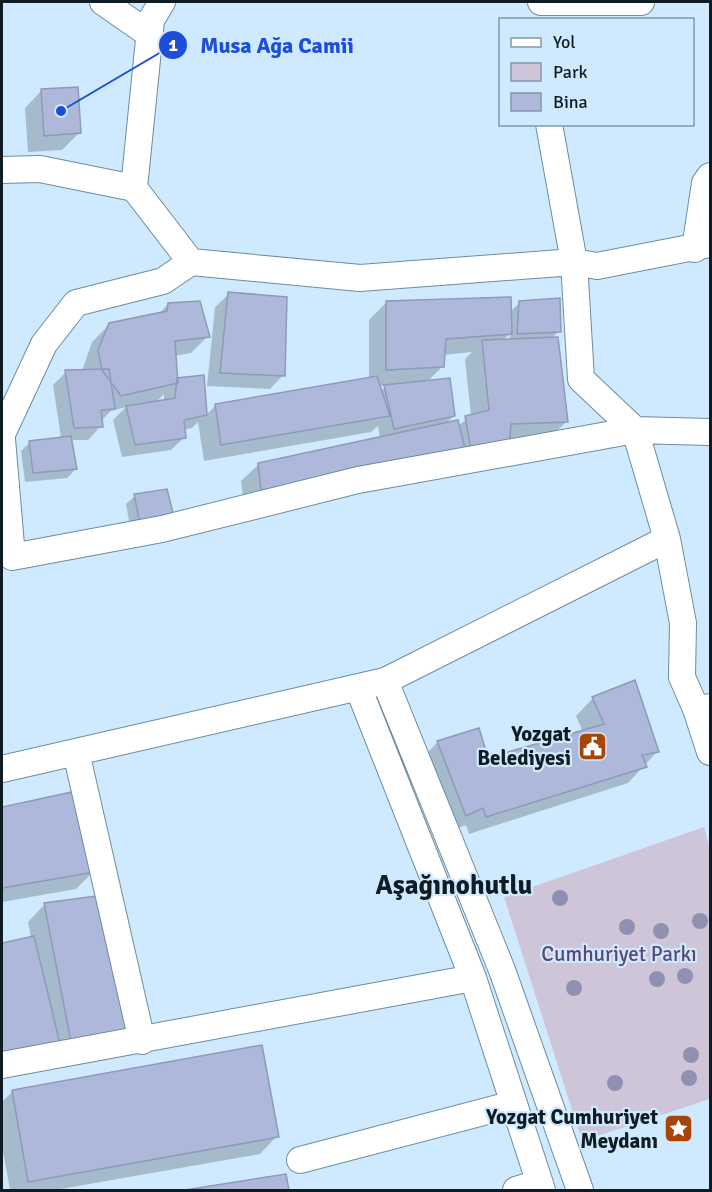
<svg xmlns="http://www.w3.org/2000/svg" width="712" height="1192" viewBox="0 0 712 1192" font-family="Signika,sans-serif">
<rect width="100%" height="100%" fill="#cfeafe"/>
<path fill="#cec5d9" d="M704,827L710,849V1099L582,1141L504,897Z"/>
<path fill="#0003" fill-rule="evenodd" d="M42,90L79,133L62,150L28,152L25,108Z
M229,294L283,375L270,389L207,386L215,307Z
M387,302L510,312L520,302L559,331L551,339L566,422L549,439L455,472L245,517L241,481L259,464L380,438L378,426L371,432L204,461L198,422L192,428L184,430L185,437L171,450L122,457L113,420L126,407L111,411L101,421V426L88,440H70L76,469L67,478L25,482L21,451L30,442L61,438L53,385L66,372L82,371L92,342L110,324L159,314L168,304L208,336L191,353L174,356L176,381L206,415L216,405L369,379V320ZM510,334L509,341H502ZM472,352L465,359L471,416L458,426L445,424L454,416L427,382L442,367L443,355ZM379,386H386L381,391ZM164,394V401L155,403Z
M166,490L132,537L126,504L135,496Z
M593,698L657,752L628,783L469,834L466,825L448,832L421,759L438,742L487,759L583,732L576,716Z
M71,794L93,872L76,889L2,902V809Z
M45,904L135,1036L2,1072V944L31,938L28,922Z
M12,1092L277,1136L260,1154L55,1190H10L2,1145V1102Z
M285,1175L288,1190H194Z"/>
<path fill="#aeb8da" stroke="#8f99b9" stroke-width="1.5" d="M78,87L81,133L44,136L41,89Z
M228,292L287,297L285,376L220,373Z
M511,297L512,334L446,339L444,367L386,370V301Z
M560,298L561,332L517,334L519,301Z
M200,301L210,337L175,341L178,383L121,396L102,370L98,350L109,323L167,311L168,303Z
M558,337L568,422L511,424L509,450L472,456L465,416L489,410L482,340Z
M109,369L115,409L101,410L103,427L74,428L65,370Z
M204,375L207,415L184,420L186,438L135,445L126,406L175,398L177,378Z
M377,376L390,416L221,445L215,404Z
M450,378L455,416L394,429L384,385Z
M458,420L467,457L262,500L258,463Z
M71,436L77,469L33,473L29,441Z
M167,489L175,521L141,529L134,494Z
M635,680L659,752L642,755L647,767L486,817L483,808L466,816L437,741L479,728L488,758L604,724L592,697Z
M72,792L95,872L2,888V807Z
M104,895L137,1037L72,1047L44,903Z
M34,936L61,1048L2,1058V943Z
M262,1045L279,1137L28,1182L12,1090Z
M286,1174L289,1190H185Z"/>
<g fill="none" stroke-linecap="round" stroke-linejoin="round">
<defs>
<path id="minor" d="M103,2L149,34
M162,2L151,20L134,188L191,262
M541,2H641
M549,124L574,262L597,266L710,244
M2,170L40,169L134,188
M695,249L705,183L710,176
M710,432L635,430L667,539L683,623L682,677L696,709L710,707
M2,434L44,344L76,303L163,281L191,262L360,278L574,262L581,379L635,430L358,480L162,529L12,557L2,439
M385,681L667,539
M358,687L473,978L542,1190
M696,709L710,752
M76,752L385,681L502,970L580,1190
M2,769L76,752L142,1041
M2,1065L473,978
M300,1160L514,1104
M516,1190L539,1183"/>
</defs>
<use href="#minor" stroke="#6c8ca3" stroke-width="28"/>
<use href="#minor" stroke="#fff" stroke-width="26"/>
</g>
<g fill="#9090b2">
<circle cx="560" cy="898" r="8"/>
<circle cx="700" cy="921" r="8"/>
<circle cx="627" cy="927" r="8"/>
<circle cx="661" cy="931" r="8"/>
<circle cx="685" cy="976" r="8"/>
<circle cx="657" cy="979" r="8"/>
<circle cx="574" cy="988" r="8"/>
<circle cx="691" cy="1055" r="8"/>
<circle cx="689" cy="1078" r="8"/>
<circle cx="615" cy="1083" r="8"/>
</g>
<defs>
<symbol id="civic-square" viewBox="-11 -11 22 22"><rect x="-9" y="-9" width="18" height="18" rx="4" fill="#a74508" stroke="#cfeafe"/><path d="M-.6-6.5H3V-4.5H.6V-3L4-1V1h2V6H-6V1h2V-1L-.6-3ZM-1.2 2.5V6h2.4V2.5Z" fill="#fff"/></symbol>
<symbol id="sight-square" viewBox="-11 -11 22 22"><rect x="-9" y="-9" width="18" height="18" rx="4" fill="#a74508" stroke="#cfeafe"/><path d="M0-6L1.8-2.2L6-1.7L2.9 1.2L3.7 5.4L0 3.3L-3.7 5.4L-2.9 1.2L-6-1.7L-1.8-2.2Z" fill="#fff"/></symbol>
</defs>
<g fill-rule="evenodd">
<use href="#civic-square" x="576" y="730" width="33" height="33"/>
<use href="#sight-square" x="662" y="1112" width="33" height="33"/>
</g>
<g text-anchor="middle" stroke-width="4.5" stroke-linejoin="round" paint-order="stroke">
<g font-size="21" font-weight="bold" fill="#0f1c24" stroke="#cfeafe" text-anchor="end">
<text x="571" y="741">Yozgat<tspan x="571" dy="24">Belediyesi</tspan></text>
<text x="658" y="1124">Yozgat Cumhuriyet<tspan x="658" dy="24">Meydanı</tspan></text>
</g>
<g font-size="21" fill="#5d4774" stroke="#cfeafe">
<text x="619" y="961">Cumhuriyet Parkı</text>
</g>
<g font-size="27" font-weight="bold" fill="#0f1c24" stroke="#cfeafe">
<text x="454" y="894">Aşağınohutlu</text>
</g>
</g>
<path fill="none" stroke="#1d4ed8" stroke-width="2" d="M61 111L173 45"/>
<g fill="#1d4ed8" stroke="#cfeafe" stroke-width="2">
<circle cx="61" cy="111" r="6"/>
<circle cx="173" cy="45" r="15"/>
</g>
<g font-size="18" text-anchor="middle" font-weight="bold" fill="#fff">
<text x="173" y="51">1</text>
</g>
<g font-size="22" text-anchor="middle" font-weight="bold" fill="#1d4ed8" stroke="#cfeafe" stroke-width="4.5" stroke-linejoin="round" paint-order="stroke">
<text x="277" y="53">Musa Ağa Camii</text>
</g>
<rect width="712" height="1192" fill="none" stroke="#0f1c24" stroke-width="6"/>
<rect x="499" y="18" width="195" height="108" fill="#cfeafe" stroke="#8298a7" stroke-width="1.5"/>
<rect x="511" y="38" width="30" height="9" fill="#ffffff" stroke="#8298a7" stroke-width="1.5"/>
<text x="553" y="48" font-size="18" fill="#0f1c24">Yol</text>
<rect x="511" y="63" width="30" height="18" fill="#cec5d9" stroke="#8298a7" stroke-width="1.5"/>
<text x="553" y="78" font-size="18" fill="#0f1c24">Park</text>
<rect x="511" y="93" width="30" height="18" fill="#aeb8da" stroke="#8298a7" stroke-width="1.5"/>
<text x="553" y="108" font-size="18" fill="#0f1c24">Bina</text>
</svg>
